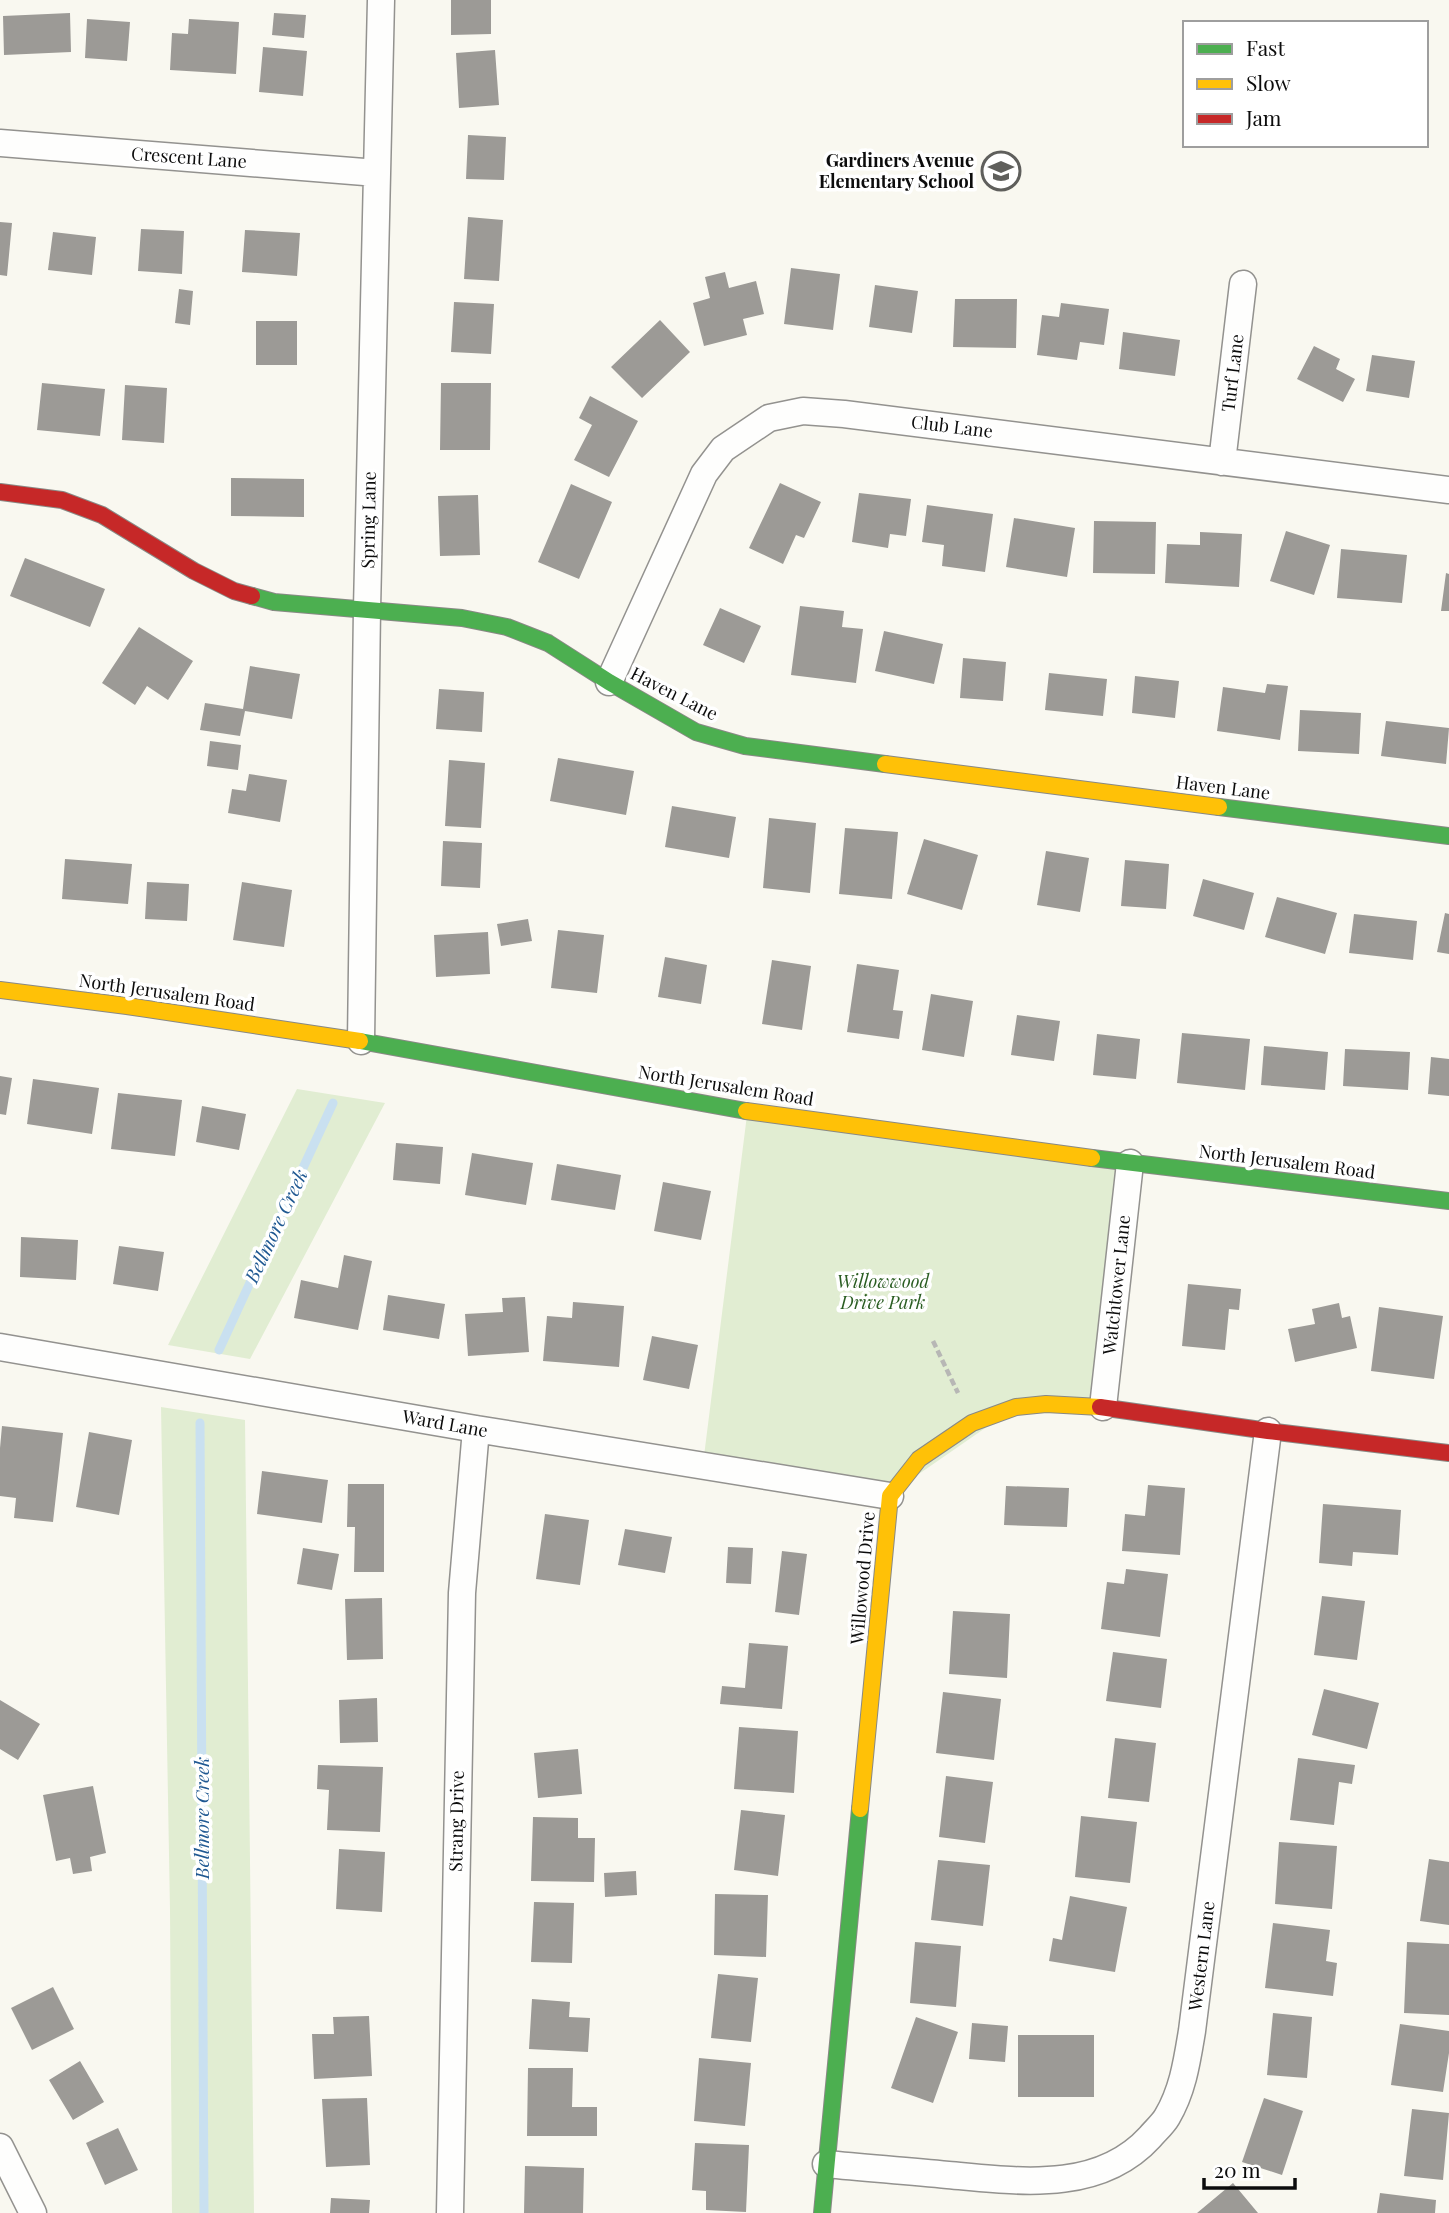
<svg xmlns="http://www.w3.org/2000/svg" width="1449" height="2213" viewBox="0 0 1449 2213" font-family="'Playfair Display',serif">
<rect width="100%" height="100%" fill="#f9f8f0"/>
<path fill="#e1edd2" d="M297,1089L385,1103L250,1359L168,1345Z
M747,1115L1128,1165L1104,1404L1017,1406L890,1494L703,1464Z
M161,1407L245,1420L254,2213H172L170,1910Z"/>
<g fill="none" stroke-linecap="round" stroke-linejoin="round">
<path stroke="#c9e0f0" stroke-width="9" d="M219,1350L333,1103
M200,1423L204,2213"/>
</g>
<path fill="#9c9a96" d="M451,0H491V34L451,35Z
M70,13L71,52L4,55L3,16Z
M274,13L306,15L304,38L272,35Z
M87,19L130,22L127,61L85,58Z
M189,19L239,22L236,74L170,70L172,33L188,34Z
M263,47L307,51L303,96L259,92Z
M495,50L499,105L459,108L456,53Z
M468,135L506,137L504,180L466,179Z
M468,217L503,220L499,281L464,279Z
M0,222L12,223L7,276L0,275Z
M141,229L184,231L182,274L138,271Z
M245,230L300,233L297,276L242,272Z
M53,232L96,237L92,275L48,270Z
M791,268L840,274L833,330L784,324Z
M725,272L729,288L756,281L764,314L743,319L747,335L704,346L693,303L710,298L705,277Z
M875,285L918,291L912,333L869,327Z
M179,289L193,291L190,325L175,323Z
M955,299H1017L1016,348L953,347Z
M454,302L494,304L491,354L451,352Z
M1061,303L1109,309L1104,345L1080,342L1077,360L1037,355L1042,315L1059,317Z
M660,320L690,352L642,398L611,367Z
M256,321H297V365H256Z
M1123,332L1180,340L1175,376L1119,369Z
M1314,346L1340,359L1336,369L1355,379L1343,402L1297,379Z
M1372,355L1415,361L1409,398L1366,391Z
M42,383L105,389L100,436L37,430Z
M441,383H491L490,450H440Z
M125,385L167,388L164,443L122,440Z
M590,396L638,421L609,477L574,460L592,425L579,418Z
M231,478L304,479V517L231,516Z
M780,483L821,502L804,538L796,535L783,564L749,548Z
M571,484L612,502L579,579L538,562Z
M859,493L911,499L906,536L890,534L888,548L852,542Z
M478,495L480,555L440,556L438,496Z
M927,505L993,514L985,572L942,566L944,545L922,542Z
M1014,518L1075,528L1067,577L1006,567Z
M1094,521L1156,522L1155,574L1093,573Z
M1286,531L1330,545L1314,595L1270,581Z
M1200,532L1242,534L1239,587L1165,583L1167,544L1200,545Z
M1341,549L1407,555L1402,603L1337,598Z
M25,558L105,589L90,627L10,596Z
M1446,573L1449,574V611H1441Z
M800,606L844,611L842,627L863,629L856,683L791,675Z
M720,608L761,626L744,663L703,645Z
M139,627L193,661L168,700L147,686L135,705L102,683Z
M884,631L943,644L934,684L875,671Z
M963,658L1006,662L1003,701L960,698Z
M250,666L300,674L292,719L245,711L240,736L200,730L205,703L243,709Z
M1049,673L1107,679L1103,716L1045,710Z
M1135,676L1179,681L1175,718L1132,713Z
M1267,684L1288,686L1280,740L1217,731L1223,687L1265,693Z
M439,689L484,692L482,732L436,729Z
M1300,710L1361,713L1359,754L1298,751Z
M1386,721L1449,728L1446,764L1381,756Z
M210,741L241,745L238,770L207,766Z
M558,758L634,771L626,815L550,801Z
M449,760L485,763L481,828L445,826Z
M249,774L287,780L280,822L228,813L232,789L246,791Z
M672,806L736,817L729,858L665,847Z
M769,818L816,823L810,893L763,888Z
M845,828L898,832L892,899L839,894Z
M924,839L978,855L962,910L907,894Z
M443,841L482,843L480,888L441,886Z
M1046,851L1089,858L1080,912L1037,905Z
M65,859L132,864L128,904L62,899Z
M1125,860L1169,864L1166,909L1121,906Z
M1203,879L1254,893L1244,930L1193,916Z
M147,882L189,884L187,921L145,919Z
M242,882L292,890L284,947L233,940Z
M1277,897L1337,913L1325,954L1265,937Z
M1445,913L1449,914V954L1437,952Z
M1354,914L1417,921L1413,960L1349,953Z
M528,919L532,941L501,946L497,924Z
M558,930L604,935L597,993L551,988Z
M488,932L490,974L436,977L434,935Z
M665,957L707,965L701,1004L658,997Z
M772,960L811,966L802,1030L762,1024Z
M857,964L899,970L893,1010L903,1011L899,1039L847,1032Z
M931,994L973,1001L964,1057L922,1050Z
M1017,1015L1060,1021L1054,1061L1011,1055Z
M1182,1033L1250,1039L1245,1090L1177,1083Z
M1097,1034L1140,1039L1136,1079L1093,1075Z
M1264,1046L1328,1052L1325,1090L1261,1085Z
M1345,1049L1410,1052L1408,1090L1343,1086Z
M1431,1057L1449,1059V1096L1428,1094Z
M0,1076L12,1078L6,1115L0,1114Z
M33,1079L99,1088L92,1134L27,1124Z
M118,1093L182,1100L175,1156L111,1149Z
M202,1106L246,1114L239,1150L196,1142Z
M396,1143L443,1147L440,1184L393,1180Z
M472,1153L533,1163L526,1205L465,1195Z
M557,1164L621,1175L615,1210L551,1200Z
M663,1182L711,1191L701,1240L654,1231Z
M21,1237L78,1240L76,1280L20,1277Z
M119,1246L164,1252L158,1291L113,1284Z
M344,1255L372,1261L358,1330L294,1318L301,1280L338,1288Z
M1188,1284L1241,1289L1239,1310L1229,1309L1225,1350L1182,1346Z
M388,1295L445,1304L439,1339L383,1330Z
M525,1297L529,1352L468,1356L465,1314L503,1312L502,1298Z
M573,1302L624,1306L619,1367L543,1361L547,1316L572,1318Z
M1339,1303L1342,1318L1350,1316L1357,1348L1295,1362L1288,1329L1315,1324L1312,1309Z
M1379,1307L1443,1316L1434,1379L1371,1371Z
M652,1336L698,1345L689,1389L643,1380Z
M2,1426L63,1433L53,1522L14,1518L16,1498L0,1496V1448Z
M89,1432L132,1440L119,1515L76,1507Z
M262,1471L328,1480L322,1523L257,1514Z
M348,1484H384V1572H354L355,1527H347Z
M1148,1485L1185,1488L1180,1555L1122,1551L1125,1514L1145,1516Z
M1006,1486L1069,1488L1067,1527L1004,1525Z
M1323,1504L1401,1510L1398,1555L1353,1552L1352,1566L1319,1563Z
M545,1514L589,1520L580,1585L536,1579Z
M625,1529L672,1537L665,1573L618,1565Z
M728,1547L753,1548L751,1584L726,1583Z
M303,1548L339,1554L332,1590L297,1584Z
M782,1551L807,1554L799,1615L775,1612Z
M1126,1569L1168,1574L1160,1637L1101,1629L1107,1582L1124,1584Z
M1322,1596L1365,1601L1357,1660L1314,1655Z
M382,1598L383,1659L347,1660L345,1599Z
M953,1611L1010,1614L1007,1678L949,1674Z
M749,1643L788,1646L782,1709L720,1704L722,1686L745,1688Z
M1113,1652L1167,1659L1161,1708L1106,1701Z
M1324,1689L1379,1703L1367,1749L1312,1735Z
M943,1692L1001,1699L994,1760L936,1753Z
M377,1698L378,1742L340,1743L339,1700Z
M0,1700L40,1724L18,1760L0,1749Z
M739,1727L798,1731L794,1793L734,1789Z
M1115,1738L1156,1743L1149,1802L1108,1798Z
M578,1749L582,1794L538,1798L534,1753Z
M1298,1758L1355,1765L1352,1784L1339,1782L1334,1825L1290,1820Z
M318,1765L383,1767L380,1832L327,1830L329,1790L317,1789Z
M946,1776L993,1782L985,1843L939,1837Z
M93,1786L106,1853L90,1857L92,1871L73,1874L70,1858L56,1861L43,1795Z
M741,1810L785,1815L778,1876L734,1870Z
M1081,1816L1137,1822L1130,1883L1075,1877Z
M533,1817L578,1818V1838H595L594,1882L531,1881Z
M1279,1842L1337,1846L1332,1909L1275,1904Z
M339,1849L385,1852L382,1912L336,1909Z
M1429,1859L1449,1862V1925L1420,1921Z
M938,1860L990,1865L983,1926L931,1920Z
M636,1871L637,1895L605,1897L604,1873Z
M715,1894L768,1895L766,1957L714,1955Z
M1070,1896L1127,1907L1115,1972L1049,1961L1053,1938L1062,1940Z
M534,1902L574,1903L572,1963L531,1962Z
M1273,1923L1330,1930L1326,1961L1337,1963L1333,1996L1265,1988Z
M915,1942L961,1946L956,2007L910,2003Z
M1407,1942L1449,1944V2015L1404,2013Z
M718,1974L758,1978L751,2042L711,2038Z
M53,1987L74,2029L32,2050L11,2008Z
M532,1999L570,2002L569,2017L590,2018L588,2052L529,2049Z
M1273,2013L1312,2017L1307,2078L1267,2075Z
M369,2016L372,2076L314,2079L312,2034H334L333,2017Z
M916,2017L958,2032L933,2103L891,2088Z
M972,2023L1008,2026L1005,2062L969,2059Z
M1400,2024L1449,2031V2053L1443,2092L1391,2085Z
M1018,2035H1094V2097H1018Z
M699,2058L751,2063L745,2126L694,2121Z
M80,2061L104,2102L73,2120L49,2080Z
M528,2068H573L572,2107H597V2136H527Z
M367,2098L370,2165L326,2167L322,2099Z
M1264,2098L1303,2111L1282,2175L1242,2162Z
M1412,2109L1449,2113L1443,2180L1404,2176Z
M118,2128L138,2170L105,2185L86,2143Z
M695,2143L749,2145L746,2212L706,2210V2191L692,2190Z
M525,2166L584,2168L583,2213H524Z
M1233,2183L1258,2213H1197Z
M1380,2193L1436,2200L1435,2213H1377Z
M331,2198L370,2200L369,2213H330Z"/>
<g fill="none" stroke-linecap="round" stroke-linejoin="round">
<defs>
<path id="street" d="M0,143L377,173
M1222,462L1243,284
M609,682L704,474L723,449L769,418L803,411L844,414L1449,490
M361,1041L367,609L381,0
M0,1347L476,1429L890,1496
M1103,1407L1130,1163
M0,2147L33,2213
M826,2164C867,2168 908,2171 948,2175C1017,2181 1098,2194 1150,2137C1155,2131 1163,2124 1167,2117C1183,2090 1187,2061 1192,2031L1268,1431
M450,2213L462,1593L476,1429"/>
<path id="fast" d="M252,596L274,602L462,618L507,627L548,643L609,682L696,732L745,746L885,764
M1219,807L1449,836
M360,1041L746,1111
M1092,1158L1449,1201
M822,2213L860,1809"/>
<path id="slow" d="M885,764L1219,807
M0,990L127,1006L360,1041
M746,1111L1092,1158
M860,1809L890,1496L919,1459L972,1423L1016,1407L1046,1404L1100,1407"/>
<path id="jam" d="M0,492L62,500L102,515L194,571L234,591L252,596
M1100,1407L1268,1431L1449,1453"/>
</defs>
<use href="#street" stroke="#93928f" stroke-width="29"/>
<use href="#fast" stroke="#898985" stroke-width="18"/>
<use href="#slow" stroke="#898985" stroke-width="18"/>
<use href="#jam" stroke="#898985" stroke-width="18"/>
<path stroke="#b7b7b5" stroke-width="4.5" stroke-dasharray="7 3.5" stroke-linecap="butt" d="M933,1341L958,1393"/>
<use href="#street" stroke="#fefefd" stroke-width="26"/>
<use href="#fast" stroke="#4caf50" stroke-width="16"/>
<use href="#slow" stroke="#ffc107" stroke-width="16"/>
<use href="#jam" stroke="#c62828" stroke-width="16"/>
</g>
<defs>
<symbol id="school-ring" viewBox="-11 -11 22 22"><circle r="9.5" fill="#fff" stroke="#5f5f5c" stroke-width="1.5"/><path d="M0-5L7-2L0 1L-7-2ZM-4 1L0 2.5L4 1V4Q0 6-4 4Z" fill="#5f5f5c"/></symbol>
</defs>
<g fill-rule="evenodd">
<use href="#school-ring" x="979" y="149" width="44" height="44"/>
</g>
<g text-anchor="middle" stroke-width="7" stroke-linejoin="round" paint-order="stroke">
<g font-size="18" fill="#0c0c0c" stroke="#fff">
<text transform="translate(189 158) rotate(4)" y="6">Crescent Lane</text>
<text transform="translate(1233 373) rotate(-83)" y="6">Turf Lane</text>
<text transform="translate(952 427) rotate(7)" y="6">Club Lane</text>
<text transform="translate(369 520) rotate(-89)" y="6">Spring Lane</text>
<text transform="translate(674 694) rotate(27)" y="6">Haven Lane</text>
<text transform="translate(1223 788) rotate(7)" y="6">Haven Lane</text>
<text transform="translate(167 993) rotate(8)" y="6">North Jerusalem Road</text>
<text transform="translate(726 1086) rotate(9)" y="6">North Jerusalem Road</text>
<text transform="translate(1287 1162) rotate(7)" y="6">North Jerusalem Road</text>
<text transform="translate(1117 1285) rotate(-84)" y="6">Watchtower Lane</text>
<text transform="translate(445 1424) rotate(10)" y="6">Ward Lane</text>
<text transform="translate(863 1578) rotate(-85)" y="6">Willowood Drive</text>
<text transform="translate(457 1821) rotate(-89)" y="6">Strang Drive</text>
<text transform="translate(1202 1956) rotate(-83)" y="6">Western Lane</text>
</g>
<g font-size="18" font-weight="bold" fill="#0c0c0c" stroke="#fff" text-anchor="end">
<text x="974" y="167">Gardiners Avenue<tspan x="974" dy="21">Elementary School</tspan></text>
</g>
<g font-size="18" font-style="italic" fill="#2a5d22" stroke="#fff">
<text x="883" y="1288">Willowwood<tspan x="883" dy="21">Drive Park</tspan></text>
</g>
<g font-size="19" font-style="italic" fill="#205992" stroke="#fff">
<text transform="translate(276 1226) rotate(-65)" y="7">Bellmore Creek</text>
<text transform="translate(202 1818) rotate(-90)" y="7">Bellmore Creek</text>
</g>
</g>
<rect x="1183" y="21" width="245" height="126" fill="#ffffff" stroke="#9e9e9e" stroke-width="2"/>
<rect x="1197" y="44" width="35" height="10" fill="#4caf50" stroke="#9e9e9e" stroke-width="2"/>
<text x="1246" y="56" font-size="21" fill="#0c0c0c">Fast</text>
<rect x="1197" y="79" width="35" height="10" fill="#ffc107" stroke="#9e9e9e" stroke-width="2"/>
<text x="1246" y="91" font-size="21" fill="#0c0c0c">Slow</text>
<rect x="1197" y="114" width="35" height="10" fill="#c62828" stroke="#9e9e9e" stroke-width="2"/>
<text x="1246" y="126" font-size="21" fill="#0c0c0c">Jam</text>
<path d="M1204 2178v10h91v-10" fill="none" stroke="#0c0c0c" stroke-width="3.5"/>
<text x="1214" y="2178" font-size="21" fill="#0c0c0c" stroke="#ffffff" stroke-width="5" paint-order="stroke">20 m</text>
</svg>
